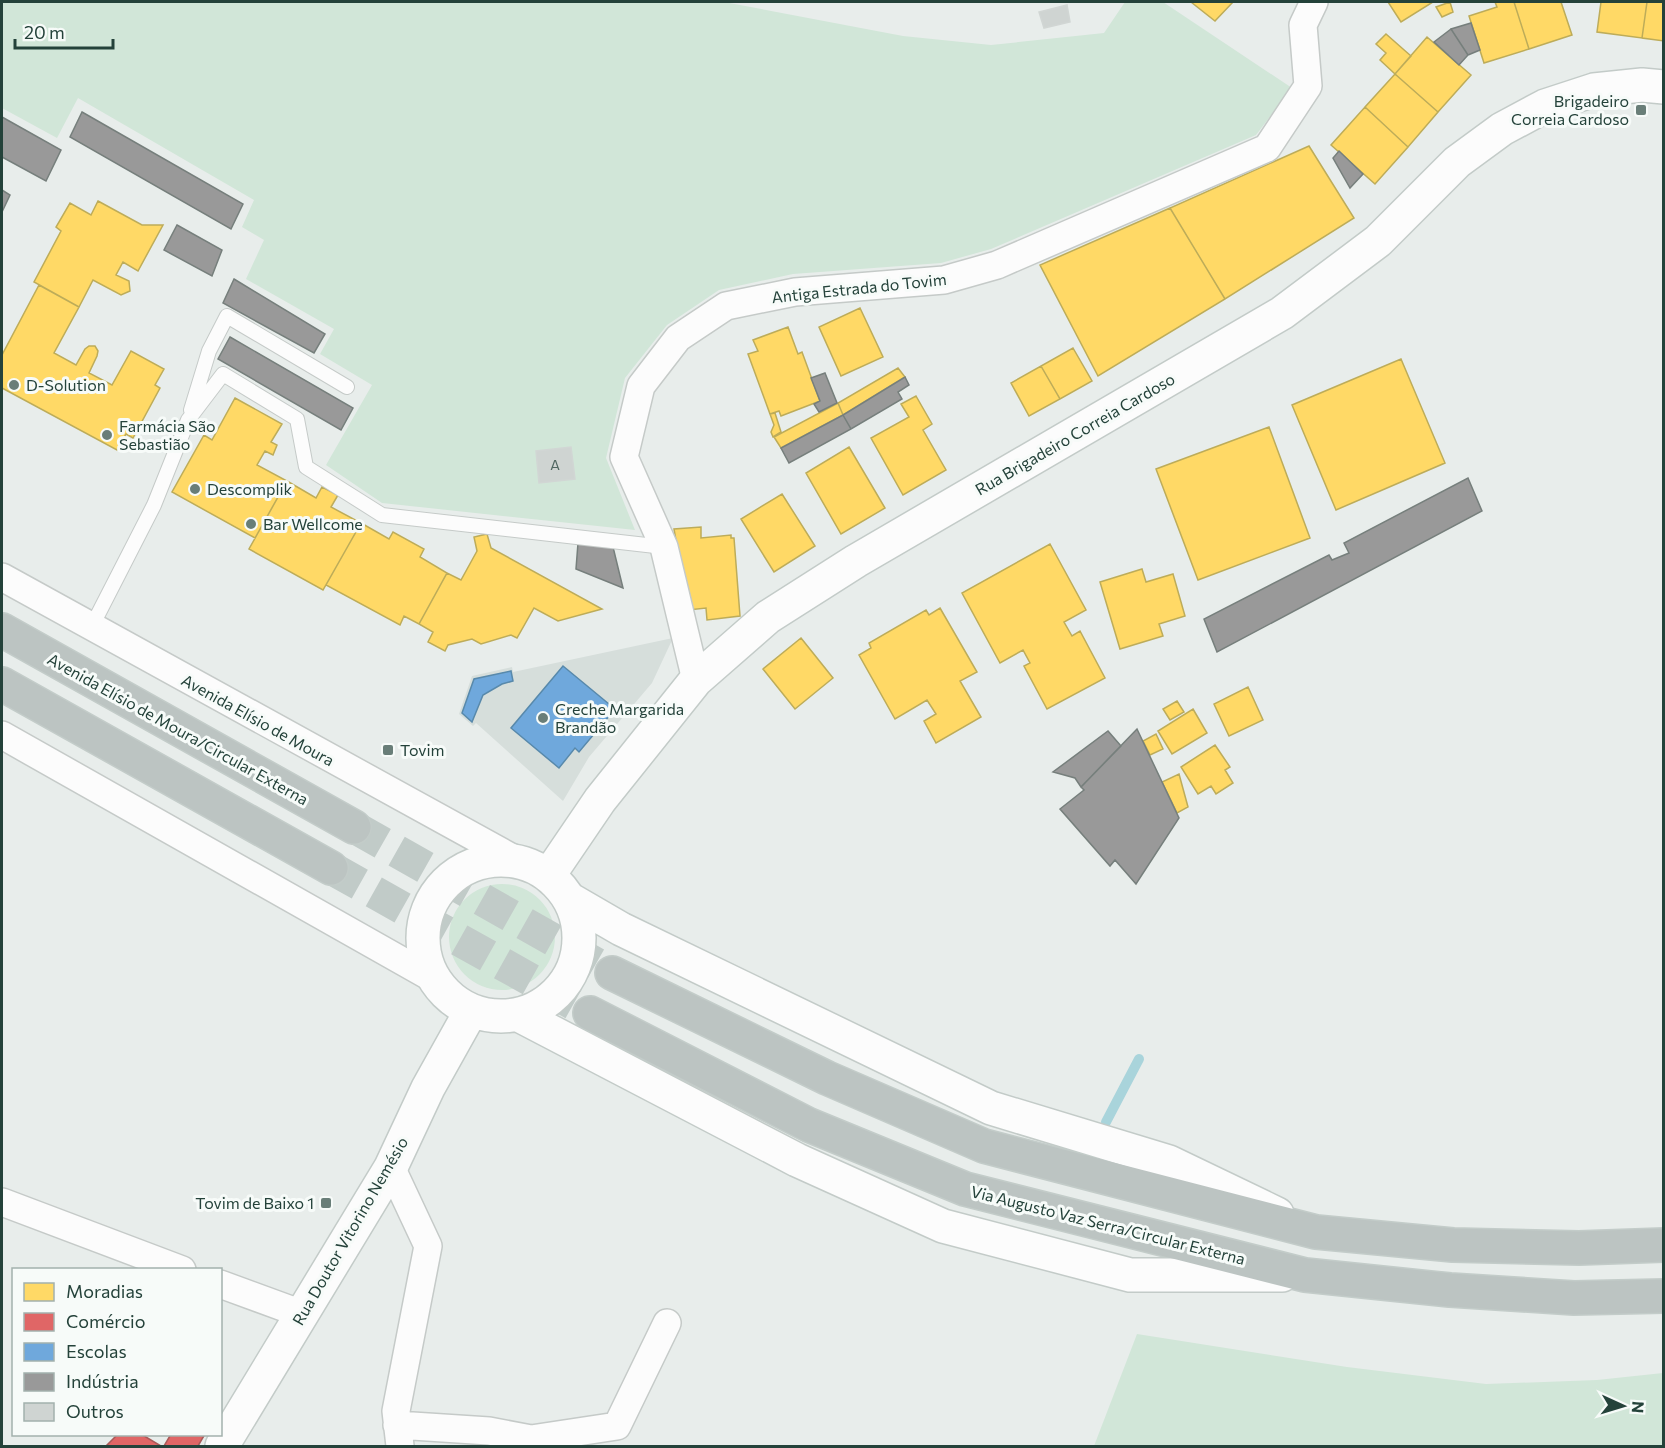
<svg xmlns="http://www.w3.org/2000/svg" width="1665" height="1448" viewBox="0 0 1665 1448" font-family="Commissioner,sans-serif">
<rect width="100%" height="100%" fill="#e8edeb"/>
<path fill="#d6dedb" d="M673,638L652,683L589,757L563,801L476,723L473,726L459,714L472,676L512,667L513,672Z"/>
<path fill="#d1e6d8" d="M2,2H724L903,36L991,45L1104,33L1125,2H1163L1292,88L1256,135L991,249L941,263L793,274L719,290L667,325L625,378L606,458L635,530L382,503L326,465L372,385L320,354L334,329L246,279L264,240L242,227L254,200L78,98L57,138L2,108Z
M449 937a53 53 0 1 1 106 0a53 53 0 1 1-106 0Z
M1137,1334L1347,1367L1486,1384L1597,1380L1663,1373V1446H1094Z"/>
<path fill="#ffd966" stroke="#bdac59" stroke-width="1.5" d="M1191,2H1233L1215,21Z
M1388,2H1433L1401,22Z
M1450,2L1453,12L1442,17L1436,7Z
M1495,2H1514L1529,49L1484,63L1469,16L1497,7Z
M1514,2H1561L1572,35L1529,49Z
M1601,2H1647L1642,38L1597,32Z
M1647,2H1664V41L1642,38Z
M1386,34L1411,56L1395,74L1380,60L1386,53L1376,44Z
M1427,37L1471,75L1438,112L1395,74Z
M1395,74L1438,112L1408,147L1365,107Z
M1365,107L1408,147L1375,184L1331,145Z
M1309,146L1354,218L1225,299L1170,208Z
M98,201L142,225H163L138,271L123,262L116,275L129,281L130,291L121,295L93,280L79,307L34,282L61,231L56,227L70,203L91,215Z
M1170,208L1225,299L1098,376L1040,265Z
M39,285L79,307L54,353L76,365L85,349L89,346H95L98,351L97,356L89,373L112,385L131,351L164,369L155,385L160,388L133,438L126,434L117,450L2,388V355Z
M860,308L883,357L841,376L819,327Z
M788,327L798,354L802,352L820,401L781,416L779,411L770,414L748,354L758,351L753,340Z
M1073,348L1092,381L1060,399L1041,366Z
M1401,359L1445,463L1336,510L1292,405Z
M1041,366L1060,399L1029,416L1011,383Z
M898,368L905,377L843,415L838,403Z
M916,396L932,424L923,430L946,470L903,495L871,438L909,417L901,404Z
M235,398L282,424L271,442L277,445L273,455L265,451L257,465L287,481L255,538L172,492L204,435L212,440Z
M838,403L843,415L781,448L774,437Z
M775,413L781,432L773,437L771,432L774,425L770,414Z
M1269,427L1310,538L1198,580L1156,469Z
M849,447L885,508L841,534L806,473Z
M287,481L316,498L322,487L338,495L331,507L361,523L323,590L249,549Z
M782,494L815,546L774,572L741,519Z
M361,523L389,539L393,532L424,549L420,557L447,573L419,624L404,616L400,625L326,585Z
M701,527V538L731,535V538H734L740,616L707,620L706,608L688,610L674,529Z
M487,534L491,548L602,609L558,621L534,608L517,638L511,635L481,644L472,639L448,645L445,651L428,642L433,632L419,624L447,573L461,580L477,551L474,537Z
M1050,544L1086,610L1064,622L1072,636L1080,631L1105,678L1047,709L1024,666L1030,663L1023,650L1000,663L962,593Z
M1142,569L1146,582L1173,574L1185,616L1159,624L1163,636L1120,649L1100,582Z
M940,608L977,672L960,681L981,717L936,743L924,721L936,714L927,700L895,719L859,655L871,648L869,643L926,610L929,615Z
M801,638L833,678L795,709L763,669Z
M1248,687L1263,720L1229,736L1214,704Z
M1177,701L1184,712L1170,720L1163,709Z
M1193,709L1207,733L1172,754L1158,731Z
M1156,734L1163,749L1150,755L1143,741Z
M1215,745L1230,767L1225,770L1233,783L1216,794L1211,786L1198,794L1181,767Z
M1179,774L1188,807L1177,813L1162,782Z"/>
<path fill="#e06666" stroke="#a85b59" stroke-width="1.5" d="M118,1434H141L161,1446H106Z
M171,1434H205L198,1446H164Z"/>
<path fill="#6fa8dc" stroke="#5889ab" stroke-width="1.5" d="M563,666L615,709L579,752L575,748L559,768L511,728Z
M511,671L513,681L502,684L483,695L472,722L462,713L474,679Z"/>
<path fill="#999" stroke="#767f7c" stroke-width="1.5" d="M1471,23L1480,50L1468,55L1451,29Z
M1451,29L1468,55L1459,65L1434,42Z
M82,112L243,204L231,229L70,137Z
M2,117L61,150L46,181L2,157Z
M1339,151L1363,174L1350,188L1333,158Z
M2,190L10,195L2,212Z
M177,225L222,250L212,276L164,250Z
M234,279L325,334L314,353L223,303Z
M230,337L353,408L341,430L218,359Z
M825,373L837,403L819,412L814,404L820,401L811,378Z
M905,377L909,385L898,392L902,399L851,429L843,415Z
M843,415L851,429L789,463L781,448Z
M1468,478L1482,511L1217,652L1204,619L1329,555L1332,560L1349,553L1344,543Z
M578,543L613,547L623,588L576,569Z
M1137,729L1179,818L1136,884L1115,860L1110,866L1060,809L1084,790L1081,787Z
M1108,731L1121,746L1081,787L1075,778L1053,772Z"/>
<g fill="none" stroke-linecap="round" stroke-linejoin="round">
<path stroke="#a9d4db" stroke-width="10" d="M1106,1122L1139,1059"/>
</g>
<path fill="#cfd4d2" stroke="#d1d6d4" stroke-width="1.5" d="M1067,5L1070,22L1044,28L1039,12Z
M571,447L575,479L539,483L536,451Z"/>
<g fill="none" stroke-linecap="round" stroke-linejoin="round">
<path stroke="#c1cbc8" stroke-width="33" stroke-dasharray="33 16" stroke-linecap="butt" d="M354,827L612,973
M331,868L590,1013"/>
<defs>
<path id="lane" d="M191,410L209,351L227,316L347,387
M91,628L154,505L188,420L223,374L297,419L306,467L382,515L664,547"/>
<path id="street" d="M2,577L516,860
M696,680L664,547L624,457L641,386L678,338L726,306L795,292L944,280L997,265L1267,148L1308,86L1303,25L1314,2
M2,735L434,979
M391,1167L428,1246L396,1411L400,1446
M2,1202L182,1270
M220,1284L302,1314
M397,1425L489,1431L531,1439L617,1426L667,1323"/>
<path id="secondary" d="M423 938a78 78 0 1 1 156 0a78 78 0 1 1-156 0Z
M549,875L600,800L696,680L768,617L856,561L1282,313L1378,241L1457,162L1502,129L1545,106L1594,90L1642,85L1664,87
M571,900L621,929L991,1108L1169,1162L1277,1214
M519,1015L797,1160L943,1226L1130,1275H1282
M222,1446L391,1167L428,1088L471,1011"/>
<path id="highway" d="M2,630L354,827
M2,684L331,868
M612,973L827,1078L984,1146L1316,1232L1453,1245L1579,1248L1664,1245
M590,1013L809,1125L965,1189L1305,1275L1450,1290L1574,1298L1664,1296"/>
</defs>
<use href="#lane" stroke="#c5cac8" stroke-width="16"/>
<use href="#street" stroke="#c5cac8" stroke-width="30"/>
<use href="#secondary" stroke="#c3cbc8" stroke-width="36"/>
<use href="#highway" stroke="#c3ccc9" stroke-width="36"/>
<use href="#lane" stroke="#fcfcfc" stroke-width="14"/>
<use href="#street" stroke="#fcfcfc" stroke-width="27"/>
<use href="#secondary" stroke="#fcfcfc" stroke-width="33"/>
<use href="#highway" stroke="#bcc4c2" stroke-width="33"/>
</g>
<g fill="#697e78" stroke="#f7fbf9" stroke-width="2">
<rect x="1635" y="104" width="12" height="12" rx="3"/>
<circle cx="14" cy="385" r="6"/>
<circle cx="107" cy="435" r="6"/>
<circle cx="195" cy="489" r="6"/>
<circle cx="251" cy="524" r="6"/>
<circle cx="543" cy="718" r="6"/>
<rect x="382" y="744" width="12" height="12" rx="3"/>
<rect x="320" y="1197" width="12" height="12" rx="3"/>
</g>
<g text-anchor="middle" stroke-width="6" stroke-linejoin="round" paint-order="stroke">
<g font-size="14" fill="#506761">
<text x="555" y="470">A</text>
</g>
<g font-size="16" fill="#24423a" stroke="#f7fbf9" text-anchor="start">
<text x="1629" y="107" text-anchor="end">Brigadeiro<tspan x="1629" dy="18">Correia Cardoso</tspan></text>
<text x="26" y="391">D-Solution</text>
<text x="119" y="432">Farmácia São<tspan x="119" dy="18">Sebastião</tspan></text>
<text x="207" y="495">Descomplik</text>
<text x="263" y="530">Bar Wellcome</text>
<text x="555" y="715">Creche Margarida<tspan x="555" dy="18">Brandão</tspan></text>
<text x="400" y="756">Tovim</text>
<text x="314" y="1209" text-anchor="end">Tovim de Baixo 1</text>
</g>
<g font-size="16" fill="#24423a" stroke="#f7fbf9">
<text transform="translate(859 288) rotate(-6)" y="6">Antiga Estrada do Tovim</text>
<text transform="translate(1075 434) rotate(-30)" y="6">Rua Brigadeiro Correia Cardoso</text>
<text transform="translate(258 720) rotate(29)" y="6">Avenida Elísio de Moura</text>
<text transform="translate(178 729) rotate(29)" y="6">Avenida Elísio de Moura/Circular Externa</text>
<text transform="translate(1108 1225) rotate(14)" y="6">Via Augusto Vaz Serra/Circular Externa</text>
<text transform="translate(350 1231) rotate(-60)" y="6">Rua Doutor Vitorino Nemésio</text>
</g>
</g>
<rect width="1665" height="1448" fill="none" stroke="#24423a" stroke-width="6"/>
<rect x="12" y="1268" width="210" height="168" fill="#f7fbf9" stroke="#a3b1ad" stroke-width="1.5"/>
<rect x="24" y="1283" width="30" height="18" fill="#ffd966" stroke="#a3b1ad" stroke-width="1.5"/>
<text x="66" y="1298" font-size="18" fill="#24423a">Moradias</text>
<rect x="24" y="1313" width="30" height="18" fill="#e06666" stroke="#a3b1ad" stroke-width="1.5"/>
<text x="66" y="1328" font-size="18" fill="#24423a">Comércio</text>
<rect x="24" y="1343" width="30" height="18" fill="#6fa8dc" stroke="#a3b1ad" stroke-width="1.5"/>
<text x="66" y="1358" font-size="18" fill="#24423a">Escolas</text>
<rect x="24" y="1373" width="30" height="18" fill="#999999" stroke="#a3b1ad" stroke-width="1.5"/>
<text x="66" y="1388" font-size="18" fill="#24423a">Indústria</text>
<rect x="24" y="1403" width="30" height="18" fill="#cfd4d2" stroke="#a3b1ad" stroke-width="1.5"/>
<text x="66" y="1418" font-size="18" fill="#24423a">Outros</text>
<g transform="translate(1623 1406) rotate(94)" stroke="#f7fbf9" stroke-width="4.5" paint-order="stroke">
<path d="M0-4.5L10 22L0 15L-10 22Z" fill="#24423a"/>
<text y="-9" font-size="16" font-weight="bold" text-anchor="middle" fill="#24423a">N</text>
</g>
<path d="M15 39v9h98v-9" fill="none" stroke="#24423a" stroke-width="3"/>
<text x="24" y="39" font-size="18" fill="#24423a" stroke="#f7fbf9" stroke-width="4.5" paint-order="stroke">20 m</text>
</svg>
